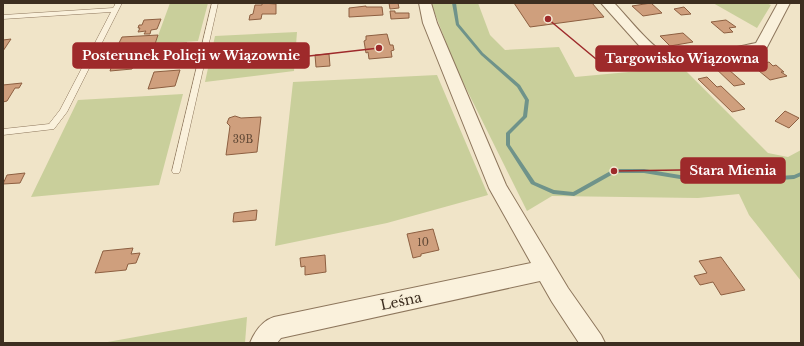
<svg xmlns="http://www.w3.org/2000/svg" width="804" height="346" viewBox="0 0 804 346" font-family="'Libre Baskerville',serif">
<rect width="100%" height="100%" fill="#f0e4c8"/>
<path fill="#c9cf9b" d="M170,3H208L198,41L155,44Z
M431,3H478L490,35L505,50L559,47L575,77L682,67L768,153L788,157L801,150V281L749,215L739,194L698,198L552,196L527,211L455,66Z
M713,3H766L771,5L757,28Z
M297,32L294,71L205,82L215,36Z
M437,75L488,195L387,223L275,246L293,82Z
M183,94L159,185L31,197L78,100Z
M247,317L245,343H102Z"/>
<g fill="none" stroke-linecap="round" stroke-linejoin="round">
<path fill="#6f938a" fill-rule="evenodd" d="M452,3H456L459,24L483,53L520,85L529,100L527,117L510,134V145L535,182L554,190L573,192L614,169H644L698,178L725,164L753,178L794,175L801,172V176L794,179L752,182L725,168L698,182L644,173H615L576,195L574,196L553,194L531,184L506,145V133L523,116L525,100L517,87L481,55L456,25Z"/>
</g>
<path fill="#cf9f7d" stroke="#8d5f41" d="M262,3L276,4V14H262L261,19L249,20L250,15L253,14L255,5H262Z
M389,3H398L399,8L390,9Z
M514,3H592L604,17L530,27Z
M651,3L662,13L643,16L632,6Z
M366,6V7H382L383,15L349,17V8Z
M684,7L691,14L681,15L674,9Z
M390,11H395V13H409V18L391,19Z
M161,19L157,29L151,30L150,34H144L146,31L138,32L140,28H138L139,25H142L144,20Z
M726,20L736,27L729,28L733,32L724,33L711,22Z
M683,33L693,42L670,46L660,36Z
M387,34L390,45H393L394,50L391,51L392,57L369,59L368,52L366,53L364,41L366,40V36Z
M158,35L155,44L117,47L122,37Z
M11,39L3,51V40Z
M187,43L186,47H178L176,51L152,52L154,45Z
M601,48H611L626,68L606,69L596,52L603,51Z
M140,54L132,69L110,71L112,65L107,66L108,62L115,61L118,56Z
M329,54L330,66L316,67L315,55Z
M720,62L745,84L734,86L710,63Z
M769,62L773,66L776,65L784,72H781L787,76L770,80L753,66Z
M180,70L175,86L148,89L154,72Z
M707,77L717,87L721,86L745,109L732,112L698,79Z
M22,83L19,88H15L7,101L3,102V85Z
M785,111L799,118L789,128L775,121Z
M235,116L241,118L261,117L257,152L226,155L230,126L227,123L229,118Z
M25,173L20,183L3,184L7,175Z
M257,210L256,220L233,222L234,213Z
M433,229L439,250L421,254V256L413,258L407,234Z
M133,248L131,254L140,253L136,263L128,264L126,270L95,273L103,251Z
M325,255L326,272L305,275V266L301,267L300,258Z
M721,257L745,290L721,295L713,282L700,285L694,276L707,273L699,261Z"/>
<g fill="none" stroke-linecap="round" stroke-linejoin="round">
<defs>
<path id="lane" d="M116,3H122L67,112L54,129L3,135V129L49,124L60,110L111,12L3,19V15L113,8Z
M212,3H218L180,171L179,173H173L172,171Z"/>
<path id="street" d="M419,3H431L437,23L506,185L568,288L601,335L605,343H579L552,302L540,281L281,338L277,343H250C255,331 262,321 274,317L531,263L489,188L423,23Z
M601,3H614C627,16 649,45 665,53C683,61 735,47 756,43L778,3H790L766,49L686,65L665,63L653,58L644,51Z"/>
</defs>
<use href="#lane" stroke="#8d765c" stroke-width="1"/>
<use href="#street" stroke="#8d765c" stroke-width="2"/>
<use href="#lane" fill="#faf1dc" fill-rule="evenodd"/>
<use href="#street" fill="#faf1dc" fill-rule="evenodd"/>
</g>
<g text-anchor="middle" stroke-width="3" stroke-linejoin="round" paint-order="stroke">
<g font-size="10" fill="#624a37">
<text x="243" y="143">39B</text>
<text x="423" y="246">10</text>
</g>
<g font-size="14" fill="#3d2e20" stroke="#f7eed8">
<text transform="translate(401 301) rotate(-12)" y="5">Leśna</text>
</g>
</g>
<path fill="none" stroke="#9e2a2b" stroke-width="1.5" d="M379 48L309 56M548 19L596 59M614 171L681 170"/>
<g fill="#9e2a2b" stroke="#f7eed8" stroke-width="1.5">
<circle cx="379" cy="48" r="4"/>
<circle cx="548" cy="19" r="4"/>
<circle cx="614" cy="171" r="4"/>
</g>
<g fill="#9e2a2b" stroke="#9e2a2b" stroke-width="1.5">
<rect x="73" y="43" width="236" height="25" rx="4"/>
<rect x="596" y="46" width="171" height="25" rx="4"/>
<rect x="681" y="158" width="104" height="25" rx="4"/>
</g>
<g font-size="13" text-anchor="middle" font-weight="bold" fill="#fff">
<text x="191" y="60">Posterunek Policji w Wiązownie</text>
<text x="682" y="63">Targowisko Wiązowna</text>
<text x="733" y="175">Stara Mienia</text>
</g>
<rect width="804" height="346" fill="none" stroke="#3d2e20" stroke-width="8"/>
</svg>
